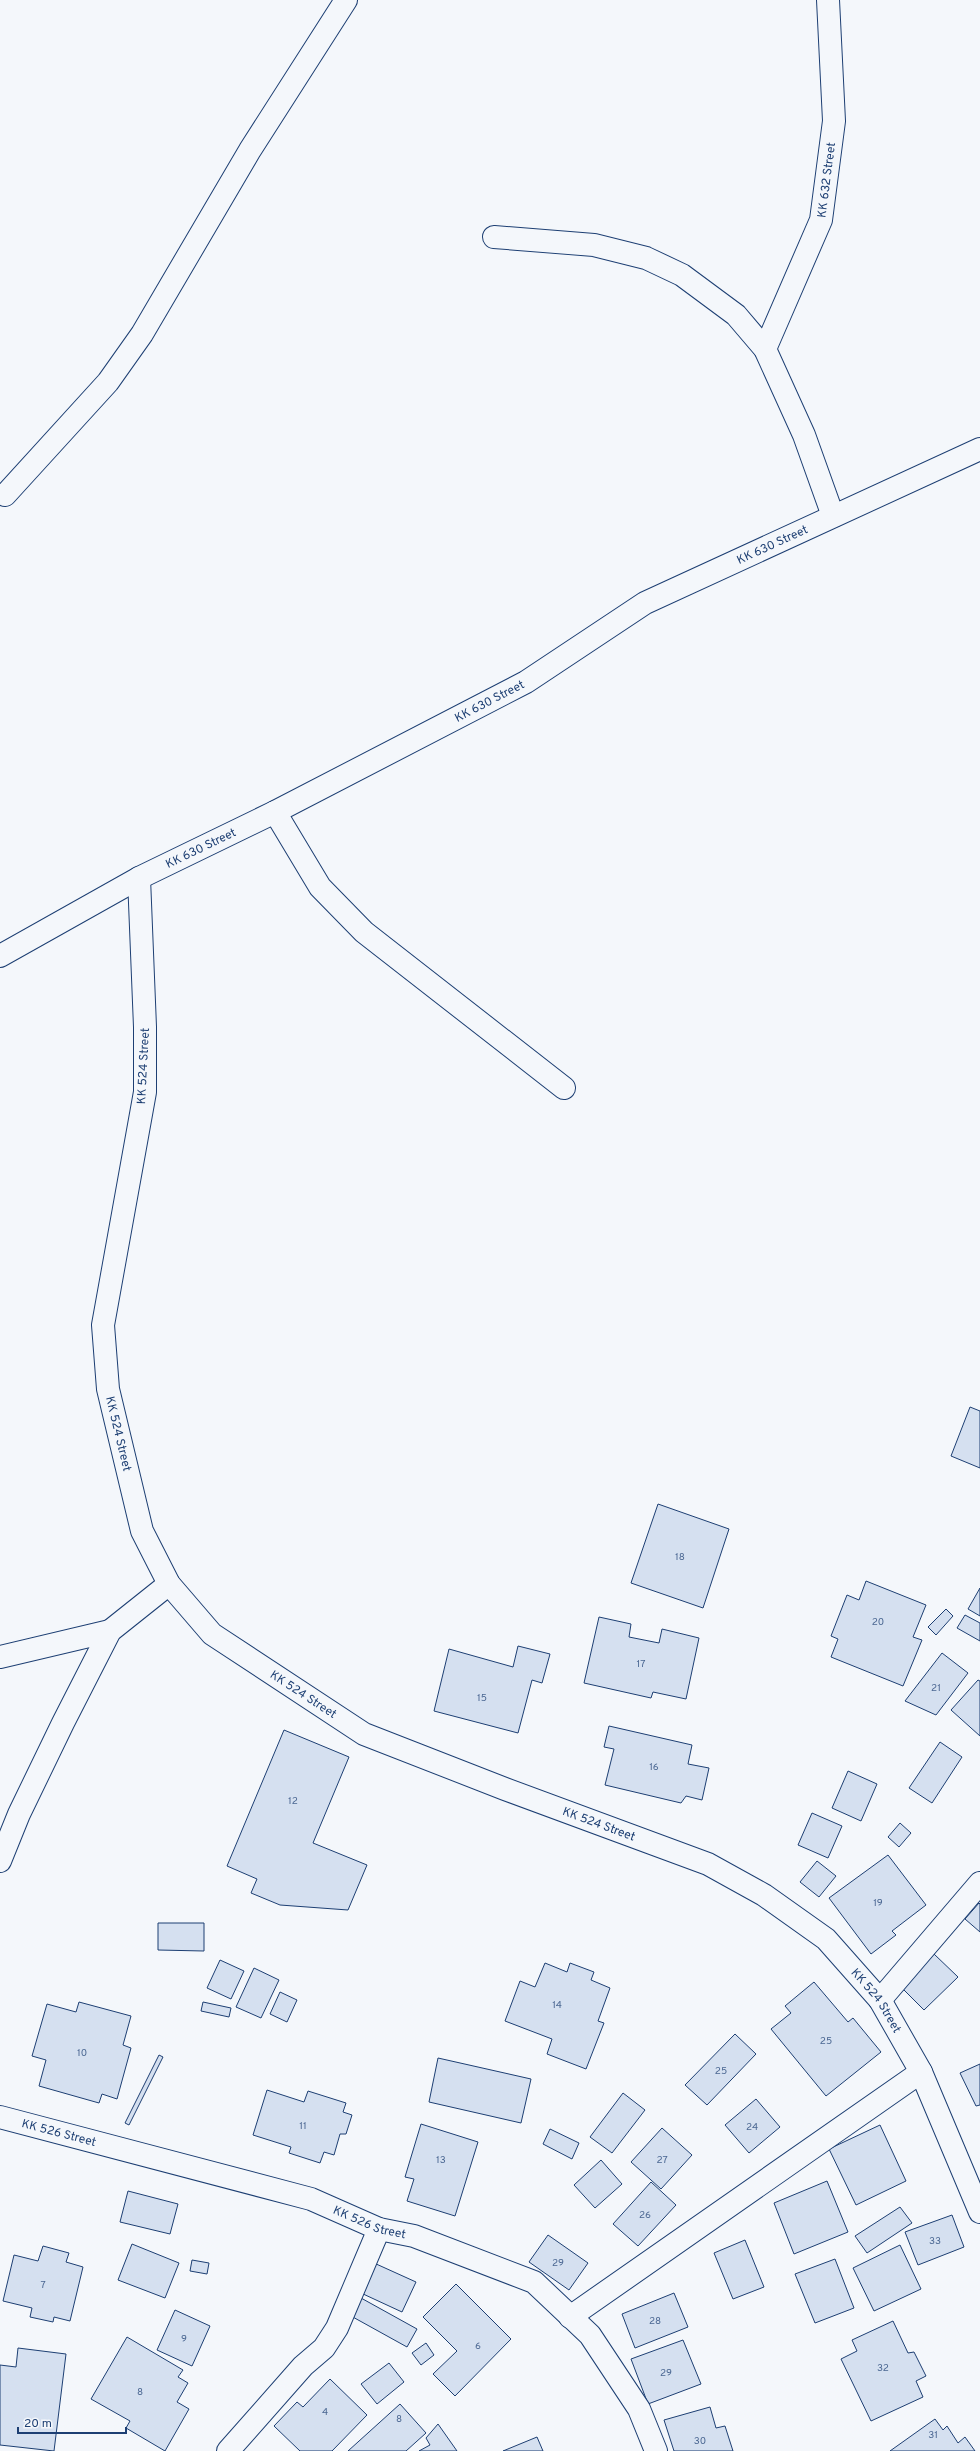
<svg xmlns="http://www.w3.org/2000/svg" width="980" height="2451" viewBox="0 0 980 2451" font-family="Overpass,sans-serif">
<rect width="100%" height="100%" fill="#f4f7fb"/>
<path fill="#d5e0f0" stroke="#1d3f73" d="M970,1407L980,1411V1468L951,1456Z
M658,1504L729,1529L703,1608L631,1583Z
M866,1581L926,1605L913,1637L922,1640L903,1686L831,1657L838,1639L831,1636L847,1595L859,1600Z
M980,1588V1616L968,1609Z
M946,1609L953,1616L936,1635L928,1627Z
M965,1615L980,1623V1641L957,1628Z
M599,1617L631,1624L629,1637L659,1643L662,1629L699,1638L686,1699L653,1692L651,1698L584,1683Z
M518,1646L550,1654L542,1683L532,1680L518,1733L434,1711L449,1649L513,1667Z
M942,1653L968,1673L936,1715L905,1701Z
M978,1680L980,1681V1736L951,1710Z
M609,1726L692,1745L688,1764L709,1768L702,1800L686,1796L681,1803L605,1785L614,1749L604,1747Z
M284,1730L349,1757L313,1843L367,1865L348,1910L280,1905L251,1893L257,1879L227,1866Z
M940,1742L962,1757L932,1803L909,1788Z
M848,1771L877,1784L861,1821L832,1808Z
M812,1813L842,1826L828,1858L798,1845Z
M900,1823L911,1833L899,1847L888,1837Z
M888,1855L926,1905L892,1931L896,1935L871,1954L829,1898Z
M817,1861L836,1876L819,1897L800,1882Z
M979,1903L980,1904V1932L965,1919Z
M158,1923H204V1951L158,1950Z
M934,1954L958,1977L924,2010L901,1987Z
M220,1960L244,1971L231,1999L207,1988Z
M545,1963L567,1972L570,1963L594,1972L591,1980L610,1988L598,2021L604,2023L586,2069L547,2054L552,2039L505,2021L520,1981L535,1987Z
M254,1968L279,1980L261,2018L236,2007Z
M814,1982L848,2022L853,2018L881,2052L826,2096L771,2029L791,2013L785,2006Z
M280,1992L297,2000L287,2022L270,2014Z
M79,2002L131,2016L123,2045L131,2048L117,2099L102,2094L99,2103L39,2086L46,2060L32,2056L47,2004L76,2012Z
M203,2002L231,2008L229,2017L201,2011Z
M735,2034L756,2054L707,2105L685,2085Z
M159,2055L163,2057L129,2125L125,2123Z
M438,2058L531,2079L521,2123L429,2102Z
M980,2064V2105L976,2106L960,2073Z
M267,2090L304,2102L308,2091L346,2103L343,2112L352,2115L346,2134H340L334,2155L324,2152L320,2163L289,2153L291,2147L253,2135Z
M623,2093L645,2110L612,2153L590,2137Z
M756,2099L780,2127L749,2153L725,2125Z
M421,2124L478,2142L455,2216L407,2201L414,2179L405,2177Z
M880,2125L906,2181L856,2205L829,2149Z
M662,2128L692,2155L661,2189L631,2162Z
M550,2129L579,2143L572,2159L543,2144Z
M601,2160L622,2184L595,2208L574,2185Z
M827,2181L848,2232L794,2254L774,2203Z
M651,2182L676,2205L638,2246L613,2224Z
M128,2191L178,2204L170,2234L120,2222Z
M900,2207L912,2223L867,2253L855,2236Z
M952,2215L964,2247L918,2265L905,2232Z
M548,2235L588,2263L569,2290L529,2262Z
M745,2240L764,2287L733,2299L714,2253Z
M132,2244L179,2263L165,2298L118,2280Z
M900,2245L921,2289L874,2311L853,2268Z
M43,2246L69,2253L66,2262L83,2267L70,2321L54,2317L53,2322L30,2317L32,2308L3,2301L14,2255L38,2261Z
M835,2259L854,2308L815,2323L795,2274Z
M192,2260L209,2263L207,2274L190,2271Z
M374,2263L416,2282L402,2312L361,2293Z
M456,2284L511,2339L455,2396L433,2374L457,2351L423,2317Z
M674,2293L688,2327L635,2348L622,2314Z
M361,2298L417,2329L407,2347L351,2316Z
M175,2310L210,2326L192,2366L157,2350Z
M893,2321L908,2353L914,2352L926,2376L916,2381L923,2397L871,2421L841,2359L857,2351L852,2340Z
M127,2337L183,2370L178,2377L188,2383L177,2402L189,2409L165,2451L126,2428L130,2421L91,2399Z
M683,2340L701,2384L648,2404L631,2359Z
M426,2343L434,2355L421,2365L412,2353Z
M18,2348L66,2354L54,2451L0,2445V2365L16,2367Z
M389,2363L404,2382L377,2404L361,2384Z
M330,2379L367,2415L332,2451H300L274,2426L297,2402L303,2407Z
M400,2404L426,2433L406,2451H348Z
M710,2407L716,2428L725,2426L733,2451H674L664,2420Z
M935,2419L943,2430L947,2426L958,2443L965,2437L975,2451H890Z
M438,2424L457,2451H419L430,2445L426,2438Z
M537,2437L543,2451H503Z"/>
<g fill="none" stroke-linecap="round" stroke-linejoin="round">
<defs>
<g id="street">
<path d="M494,237L594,245L646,258L682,275L736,315L765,349L804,435L833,516"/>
<path id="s1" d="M765,349L821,220L834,121L828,0"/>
<path d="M5,495L108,382L142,334L250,150L346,0"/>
<path d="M275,812L320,887L364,932L564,1088"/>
<path id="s2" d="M139,878L145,1027V1092L103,1325L108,1389L142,1531L169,1584L212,1634L364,1734L505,1789L708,1864L764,1895L826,1939L880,2000L921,2072L980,2212"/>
<path id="s3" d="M0,956L139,878L275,812L526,682L645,603L980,449"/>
<path d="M0,1657L110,1631"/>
<path d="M0,1861L19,1814L63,1723L110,1631L169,1584"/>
<path d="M880,2000L980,1883"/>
<path id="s4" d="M0,2117L311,2199L379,2229L414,2236L534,2282L590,2335L639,2409L656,2451"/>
<path d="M570,2317L921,2072"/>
<path d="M228,2451L303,2366L324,2348L337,2328L379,2229"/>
</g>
</defs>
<use href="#street" stroke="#1d3f73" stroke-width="24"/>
<use href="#street" stroke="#f4f7fb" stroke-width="22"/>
</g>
<g text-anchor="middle" stroke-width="3" stroke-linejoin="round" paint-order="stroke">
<g font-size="10" fill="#4b6792">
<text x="680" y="1560">18</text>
<text x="878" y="1625">20</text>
<text x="641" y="1667">17</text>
<text x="936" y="1691">21</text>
<text x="482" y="1701">15</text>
<text x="654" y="1770">16</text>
<text x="293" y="1804">12</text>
<text x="878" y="1906">19</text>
<text x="557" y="2008">14</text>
<text x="826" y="2044">25</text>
<text x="82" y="2056">10</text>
<text x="721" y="2074">25</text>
<text x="303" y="2129">11</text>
<text x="752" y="2130">24</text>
<text x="441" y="2163">13</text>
<text x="662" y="2163">27</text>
<text x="645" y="2218">26</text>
<text x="935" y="2244">33</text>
<text x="558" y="2266">29</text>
<text x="43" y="2288">7</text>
<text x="655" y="2324">28</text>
<text x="184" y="2342">9</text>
<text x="478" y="2349">6</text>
<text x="883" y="2371">32</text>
<text x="666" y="2376">29</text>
<text x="140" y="2395">8</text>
<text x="325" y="2415">4</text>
<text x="399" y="2422">8</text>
<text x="933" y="2438">31</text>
<text x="700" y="2444">30</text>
</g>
<g font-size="12" fill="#1d3f73" stroke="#f4f7fb">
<text dy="4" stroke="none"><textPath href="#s1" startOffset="181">KK 632 Street</textPath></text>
<text dy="4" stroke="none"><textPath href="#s3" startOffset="876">KK 630 Street</textPath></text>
<text dy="4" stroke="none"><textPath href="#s3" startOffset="552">KK 630 Street</textPath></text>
<text dy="4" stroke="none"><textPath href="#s3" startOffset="228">KK 630 Street</textPath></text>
<text transform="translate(143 1066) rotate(-87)" y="4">KK 524 Street</text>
<text dy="4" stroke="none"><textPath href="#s2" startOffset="561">KK 524 Street</textPath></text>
<text dy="4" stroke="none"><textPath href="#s2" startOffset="896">KK 524 Street</textPath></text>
<text dy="4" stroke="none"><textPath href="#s2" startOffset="1220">KK 524 Street</textPath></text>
<text dy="4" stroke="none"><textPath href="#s2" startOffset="1556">KK 524 Street</textPath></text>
<text dy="4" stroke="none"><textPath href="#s4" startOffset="61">KK 526 Street</textPath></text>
<text dy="4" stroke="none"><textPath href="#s4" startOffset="385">KK 526 Street</textPath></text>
</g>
</g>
<path d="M18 2427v6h108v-6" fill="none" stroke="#1d3f73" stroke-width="2"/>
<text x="24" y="2427" font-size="12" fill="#1d3f73" stroke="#f4f7fb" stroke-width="3" paint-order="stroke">20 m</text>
</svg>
